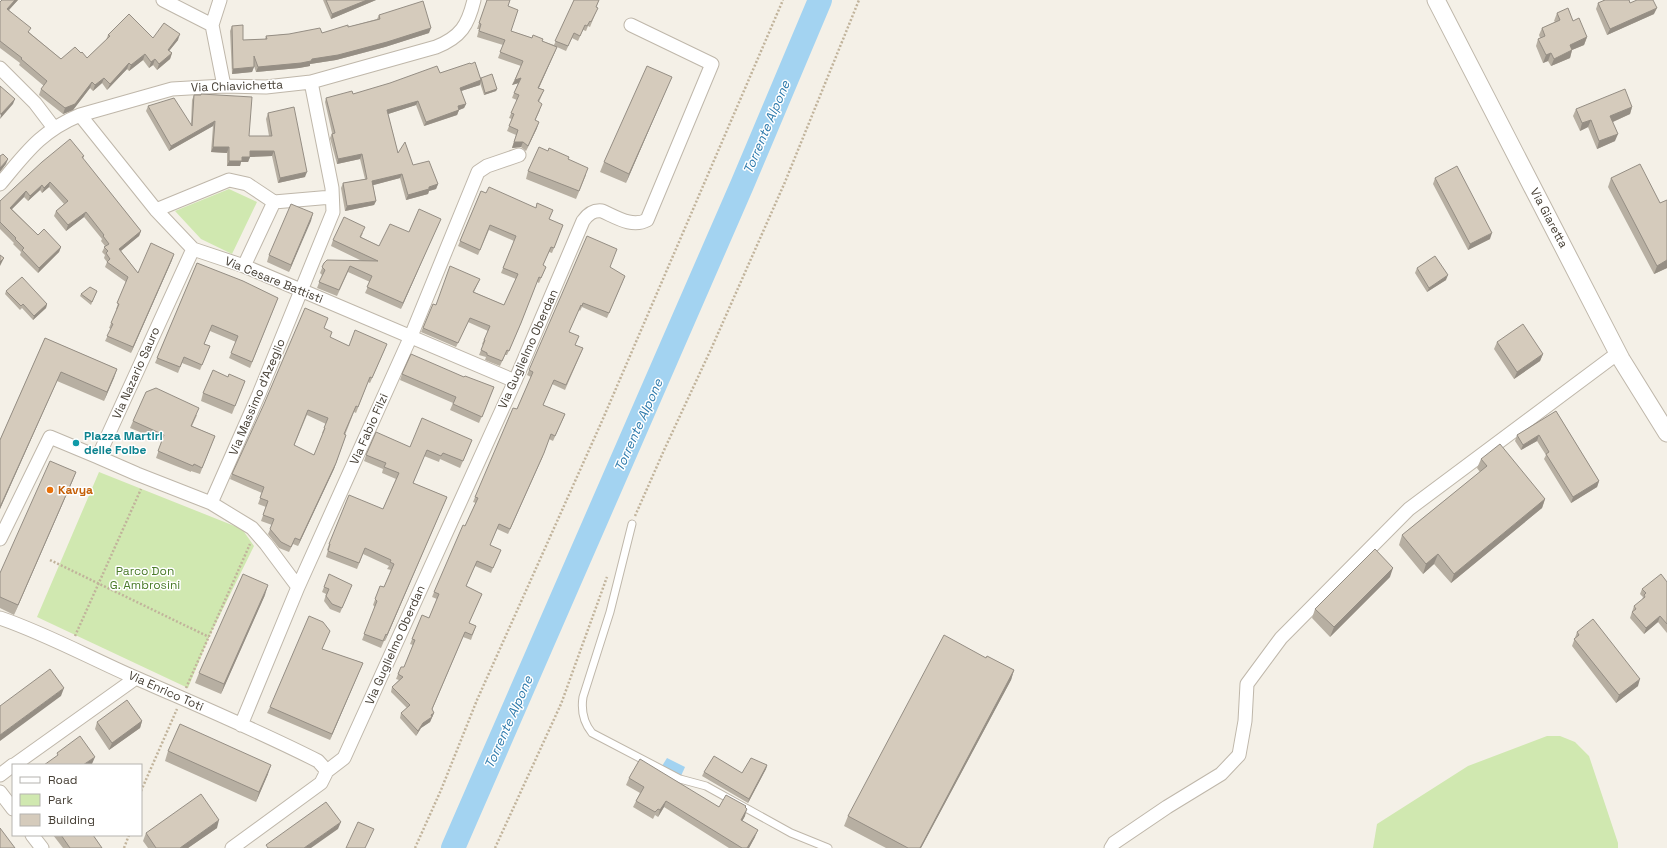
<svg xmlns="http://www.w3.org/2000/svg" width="1667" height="848" viewBox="0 0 1667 848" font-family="'Space Grotesk',sans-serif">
<rect width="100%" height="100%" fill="#f4f0e7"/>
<path fill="#d0e8b0" d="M229,189L257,202L232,254L201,239L175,211Z
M99,472L242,529L254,546L209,637L188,688L37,617Z
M1547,736H1560L1575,742L1589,756L1618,843V848H1373L1377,824L1468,766Z"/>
<path fill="#a3d3f1" d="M667,758L685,767L681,776L662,766Z"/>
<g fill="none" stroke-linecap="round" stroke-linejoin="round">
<path stroke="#a3d3f1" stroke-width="24" d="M453,848L742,185L820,0"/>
<defs>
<path id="service" d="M632,524L610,612L583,697C581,710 583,722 592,733L680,779L706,786L791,833L828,848"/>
<path id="minor" d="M163,0L212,25
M220,0L212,25L224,86
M0,68L35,103L54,128
M80,115L156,210L193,249L244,266L515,381
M0,184C26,153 41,131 80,115L172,89L224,86L266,87L311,82L436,47C461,37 468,25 474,0
M156,210L229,180L247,184L274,202L332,197
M244,266L274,202
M98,457L137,474L211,503L252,528L266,544L298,587
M211,503L259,394L333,212L332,188L311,82
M0,539L50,437L98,457L193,249
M0,618C47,634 90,658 136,678C197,705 259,731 318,761L327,771
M241,725L298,587L411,336L478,172L487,166L519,155
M14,765L136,678
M0,775L13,765
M0,792L13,809
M32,835L42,848
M232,848L321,783L327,771L344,758L515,381L583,221C588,214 593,210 602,211C616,217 632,228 647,220L712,64L631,25
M1111,848L1114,843L1167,807L1221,774L1239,755L1245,721L1247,684L1281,638L1409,509L1618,353"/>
<path id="tertiary" d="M1436,0L1621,359L1667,433"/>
</defs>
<use href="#service" stroke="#bfb7aa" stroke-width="9"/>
<use href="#minor" stroke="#bfb7aa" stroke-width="15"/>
<use href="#tertiary" stroke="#bfb7aa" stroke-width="19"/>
<path stroke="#c1b39b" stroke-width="2.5" stroke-dasharray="2 2" stroke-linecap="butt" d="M635,516L665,448L712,347L785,182L859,0
M50,560L209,637
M75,636L141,489
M186,688L250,544
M141,791L177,709
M124,848L129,835
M415,848L441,790L477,700L602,421L783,0
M495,848L561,704L607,577"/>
<use href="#service" stroke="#fff" stroke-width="7"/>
<use href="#minor" stroke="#fff" stroke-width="13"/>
<use href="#tertiary" stroke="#fff" stroke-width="17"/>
</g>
<path fill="#b7afa2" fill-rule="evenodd" d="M18,0L9,10L30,33L61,59L81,53L87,58L106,40L108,35L178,40L169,51L172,53L170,59L157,70L153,65L149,68L143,60L129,71L127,69L107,90L102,83L93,91L90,88L73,110L63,114L39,95L41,89L44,86L19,65L20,63L0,48V2Z
M323,0H376L331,19Z
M487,0L508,6L511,31L532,38L542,41L554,45L574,0H599L596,7V12L590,27L588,26L586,31L583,30L578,41L572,38L566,51L557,47L539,88L544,90L539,102L540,110L535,121L537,128L526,151L521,147L512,148L516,135L507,131L512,119L509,118L517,100L512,98L518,83L512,85L521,66L498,58L503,45L477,37L479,29H477Z
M1603,0H1629L1630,3L1654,14L1607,35L1596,9L1598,3L1603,1Z
M1557,13L1573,21L1587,37L1584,45L1572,50L1570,58L1551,66L1548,61L1543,63L1536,46L1538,39L1540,38L1539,35L1542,28L1555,22L1554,21Z
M379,15L429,33L385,47L336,60L310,64V66L299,68L256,72L254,66L252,72L232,74L230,31L232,26L243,40L265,39L266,36L289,34L322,33L348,27L377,19Z
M471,64L481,78L497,89L496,91L484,95L480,83V85L461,91L466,104L464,108L459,110L457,115L424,126L416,105L388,114L398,153L413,165L438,184L436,189L429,191L428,194L406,200L400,178L373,185L376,201L374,205L345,211L341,188L343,183L365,179L360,159L337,164L330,138L332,133L325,102L326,98L353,94L440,73Z
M668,86L626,183L600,172L604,162Z
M201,94L249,136H269L266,119L268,113L305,177L278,183L272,156L250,157L248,162H241L240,166H227V153L211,152L213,126L169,151L146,111L148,106L191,124L192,100L194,95H201Z
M1632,107L1630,114L1613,122L1615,141L1597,149L1588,127L1580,131L1573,116L1576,109Z
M84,156L83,159L141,231L139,236L121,251L138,273L172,260L131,353L105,341L111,329L109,328L117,309H116L126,282L105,267L107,262L104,258L105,255L102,252L105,246L101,241L102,239L84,217L66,231L54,216L56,211L64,204L49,187L42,193L40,190L28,201L24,197L12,209L38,235L61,247L59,252L38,273L20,255L21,252L13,244L14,243L0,229V201Z
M568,159L586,175L576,199L526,179L528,171Z
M1435,178L1490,239L1468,250L1433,184Z
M1611,178L1660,203L1667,200V268L1654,274L1608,187Z
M481,191L563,225L552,253L549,252L543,265L546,267L539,283L537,282L519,328L507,355H505L500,366L485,360L486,357L479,355L483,345L482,344L488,331L468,322L456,347L421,332L433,304L436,305L480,279L474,292L504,305L516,279L501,273L514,241L489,230L478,255L458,246Z
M313,213L289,272L267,262L269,255Z
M438,225L401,309L365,293L370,282L348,272L337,296L317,288L322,275L320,273L324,263L362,261L331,246L333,240L363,233L361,237L379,246L409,232Z
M197,263L278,298L250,368L229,358L236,342L210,331L204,344L210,346L200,370L182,363L178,373L155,363Z
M610,267L623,281L607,318L582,307L580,311L579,310L569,332L575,345L583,348L581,353L565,390L552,384L543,405L565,414L563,419L553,441L549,439L542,458L508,534L497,529L490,545L499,554L491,573L475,566L466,586L482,594L469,623L476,626L471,640L463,637L432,710L434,713L430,722L421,728L416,736L400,718L401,713L407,708L391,692L392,687L399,680L396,679L398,674L404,667L413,645L410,644L422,615L429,618L437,599L432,597L434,592L476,503L473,502L475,497L517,409L531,377L527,375L529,370Z
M1417,268L1446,280L1427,292L1415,273Z
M6,291L47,304L46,308L33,320L22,308L20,310L5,294Z
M97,291L91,305L80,296L81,294Z
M324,328L330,338L349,346L385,349L370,383L368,382L356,413L354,412L345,435L334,469L298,546L293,544L289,552L279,548L268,534L272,525L261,521L266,507L258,504L262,493L230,479L232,474ZM307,415L326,424L322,433L323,434L314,455L294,446Z
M45,338L117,369L104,401L57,381L0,509V440Z
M1497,342L1543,354L1540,361L1514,379L1494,349Z
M402,374L464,377L494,387L479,423L450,410L453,403L400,380Z
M228,377L245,381L232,414L201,401L203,393Z
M1556,411L1599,481L1597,487L1571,503L1544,459L1546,455L1537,441L1521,450L1515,441L1517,435Z
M197,415L192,426L215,436L200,474L191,471V472L156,458L162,441L130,428L133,421Z
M472,440L460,468L440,459L439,462L424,456L413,483L447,497L385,641H384L381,648L362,640L375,607L373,605L380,586L384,587L391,570L387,569L389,566L363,554L357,569L326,557L328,550H327L329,544L383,509L396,479L382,473L383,469L364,461L366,455L410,447Z
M1481,459L1545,499L1542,508L1451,583L1434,564L1423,574L1399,545L1402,535L1480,472L1477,468Z
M76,472L72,482L14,615L0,608V573Z
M1390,577L1330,637L1312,618L1315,609Z
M1667,582V633L1658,622L1644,634L1630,618L1634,606L1642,600L1643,597L1640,594L1642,589Z
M324,587L350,590L340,613L330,609L324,601L326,594L322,592Z
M265,595L221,694L195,683L199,673Z
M1577,632L1638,686L1616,703L1572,646Z
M327,637L322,649L363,663L330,740L267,713L270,707Z
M986,658L1014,670L1011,680L921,848H886L844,826L848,816Z
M142,721L140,728L109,750L95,729L97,722Z
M168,751L268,774L256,802L165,761Z
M767,765L766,769L748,803L702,776L704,772L742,773Z
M629,778L719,807L745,808V816L742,821L755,837L749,848H729L664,807L658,817L655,815L653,819L633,807L640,793L626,785Z
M217,828L188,848H148L143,841L146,833Z
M53,835H93L102,848H63Z"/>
<path fill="#958e84" d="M15,0H18L5,14L7,9Z
M367,0H376L331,19L332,14Z
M1657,8L1654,14L1607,35L1610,29Z
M431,28L429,33L385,47L336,60L310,64V66L299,68L256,72L258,67L312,59Z
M180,34L178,40L165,56L168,50Z
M1587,37L1584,45L1567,52L1570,45Z
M557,47L555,52L536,94L538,88Z
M1572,50L1570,58L1551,66L1554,59Z
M172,53L170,59L157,70L159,64Z
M1551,53L1548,61L1543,63L1546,55Z
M145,54L143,60L129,71L131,65Z
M155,59L153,65L149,68L151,62Z
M129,63L127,69L107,90L110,84Z
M254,67L252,72L232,74L233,69Z
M672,77L668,86L626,183L629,174Z
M104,78L102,83L93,91L95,85Z
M521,78L519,83L512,85L515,80Z
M481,80L480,85L458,92L460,88Z
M92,82L90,88L73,110L63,114L65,108Z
M497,89L496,91L484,95L485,93Z
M15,99L13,104L0,119L1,114Z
M418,101L416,105L385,115L387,110Z
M466,104L464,108L459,110L457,115L424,126L426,122L458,106Z
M1632,107L1630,114L1608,124L1610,116Z
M1591,120L1588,127L1580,131L1582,123Z
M215,121L213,126L169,151L171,146Z
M539,122L537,128L526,151L528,146Z
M1618,134L1615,141L1597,149L1599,141Z
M514,142H523L521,147L512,148Z
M213,147H229L227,153L211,152Z
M250,151H274L272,156L250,157L248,162H241L240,166H227L229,161L242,157Z
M362,154L360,159L337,164L338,159Z
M8,159L6,164L0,172V168Z
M307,172L305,177L278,183L280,178Z
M402,174L400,178L370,186L372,181Z
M50,182L49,187L42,193L44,188Z
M438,184L436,189L429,191L428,194L406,200L408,195L429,187Z
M42,185L40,190L28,201L30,196Z
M26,191L24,197L8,213L10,208Z
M376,201L374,205L345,211L347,206Z
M86,212L84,217L66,231L68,225Z
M313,213L311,221L289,272L291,265Z
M441,219L438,225L401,309L403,303Z
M141,231L139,236L117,254L119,249Z
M1492,233L1490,239L1468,250L1470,244Z
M61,247L59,252L38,273L39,268Z
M174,254L172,260L131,353L133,347Z
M4,258L0,266V262Z
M1667,260V268L1654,274L1657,266Z
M1448,275L1446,280L1427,292L1429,288Z
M47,304L46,308L33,320L34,316Z
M1543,354L1540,361L1514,379L1517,372Z
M117,369L114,378L104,401L107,392Z
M61,372L57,381L0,509V507Z
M346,435L334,469L298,546L300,540Z
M1539,435L1537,441L1521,450L1523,445Z
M544,453L542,458L508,534L510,529Z
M76,472L72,482L14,615L18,605Z
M1599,481L1597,487L1571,503L1573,497Z
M447,497L444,503L385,641L387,635Z
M1545,499L1542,508L1451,583L1454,574Z
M1438,554L1434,564L1423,574L1426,564Z
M1393,568L1390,577L1330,637L1334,627Z
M268,585L265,595L221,694L224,684Z
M1660,616L1658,622L1644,634L1646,628Z
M363,663L330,740L332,734Z
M1014,670L1011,680L921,848H920Z
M1640,679L1638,686L1616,703L1619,695Z
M64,688L61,696L0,741V735Z
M434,713L430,722L421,728L416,736L418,731L423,723L431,715Z
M142,721L140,728L109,750L112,743Z
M95,757L92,764L90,765H83Z
M271,765L268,774L256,802L259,792Z
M767,765L766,769L748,803L749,799Z
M666,801L664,807L658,817L660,810Z
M747,809L745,816L739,827L741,820Z
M219,820L217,828L188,848H180Z
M341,822L338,829L311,848H304Z
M758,830L755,837L749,848H747Z"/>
<path fill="#d5cbbc" stroke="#958e84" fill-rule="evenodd" d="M2,0H15L7,9L31,28L28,32L61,59L75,47L81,53L82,52L87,58L110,36L108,35L129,14L153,38L164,23L180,34L168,50L172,53L159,64L155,59L151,62L145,54L131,65L129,63L110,84L104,78L95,85L92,82L75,104L65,108L41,89L47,81L21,59L22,58L0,41V2Z
M326,0H367L332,14Z
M487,0H510L508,6L518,10L511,31L532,38L533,35L543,39L542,41L557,47L538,88L544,90L538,101L542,104L535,120L539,122L528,146L523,142H514L518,130L509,126L514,114L511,113L519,95L514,93L521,78L515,80L523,61L500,52L505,40L479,31L481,24L479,23Z
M574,0H599L596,7L598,8L591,22L590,21L587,26L585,25L580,36L574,33L568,46L555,41Z
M1605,0H1629L1630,3L1637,0H1653L1657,8L1610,29L1598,3Z
M423,1L431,28L387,42L338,55L312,59L311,61L301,63L258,67L254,56V67L233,69L232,26L243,25V40L267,39L266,36L289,34L320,28L322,33L348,25V27L380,19L379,15Z
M1568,8L1573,21L1579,18L1587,37L1570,45L1572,50L1554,59L1551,53L1546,55L1538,39L1545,36L1542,28L1560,20L1557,13Z
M475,62L481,80L460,88L466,104L458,106L459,110L426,122L418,101L387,110L398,153L405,142L413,165L429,161L438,184L429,187V189L408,195L402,174L372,181L376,201L347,206L343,183L367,179L362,154L338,159L332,134L335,133L326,98L352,91L353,94L390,83L437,66L440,73L470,63L471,64Z
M647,66L672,77L629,174L604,162Z
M492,74L497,89L485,93L481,78Z
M0,86L15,99L1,114H0Z
M1625,89L1632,107L1610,116L1618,134L1599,141L1591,120L1582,123L1576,109Z
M201,94L252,97L249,136H272L268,113L294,107L307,172L280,178L274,151H250V157H242V161H229V147H213L215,121L171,146L148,106L174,98L192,126L194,95H201Z
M70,139L84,156L82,157L141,231L119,249L138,273L151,243L174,254L133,347L107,336L113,324L111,323L119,304L117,303L128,277L107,262L110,259L106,253L108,251L104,247L109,244L103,236L104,235L86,212L68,225L56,211L68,201L50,182L44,188L42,185L30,196L26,191L10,208L38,235L44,229L61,247L39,268L22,250L24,248L15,239L16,238L0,222V201L42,162Z
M539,147L548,151L549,148L569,157L568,159L588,168L579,191L528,171Z
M3,154L8,159L0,168V156Z
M1640,164L1660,203L1667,200V260L1657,266L1611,178Z
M1457,166L1492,233L1470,244L1435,178Z
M489,187L536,208L537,203L553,210L549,219L563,225L554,248L551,247L543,265L546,267L541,278L539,277L521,323L509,351L507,350L502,361L487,355V353L481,350L485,340H484L490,326L470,318L458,343L423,328L433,304L436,305L450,266L480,279L473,292L504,305L518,274L503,268L516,236L490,225L480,250L460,241L481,191L486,193Z
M291,204L313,213L291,265L269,255Z
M419,209L441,219L403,303L367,287L372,276L350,266L339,290L319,282L325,270L322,267L324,263L327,260L378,261L333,240L344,217L365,227L360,237L379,246L390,224L409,232Z
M587,236L617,249L610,267L625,276L609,313L583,303L582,306L581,305L569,332L579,336L575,345L583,348L566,385L554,380L543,405L565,414L555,436L551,434L544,453L510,529L499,524L490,545L501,550L493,568L477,561L466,586L482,594L469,623L476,626L472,635L465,632L432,709L434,713L431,715L432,717L423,723L418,731L401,713L410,705L392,687L403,677L398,674L401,667H404L415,640L412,639L422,615L429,618L439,594L434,592L463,525L465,526L478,498L475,497L513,408L517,409L533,372L529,370Z
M0,255L4,258L0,262Z
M1435,256L1448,275L1429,288L1417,268Z
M197,263L243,281L278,298L252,362L231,353L238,336L212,325L204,344L210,346L202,365L184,357L180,367L157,358Z
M22,277L47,304L34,316L23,304L21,306L6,291Z
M90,287L97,291L92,302L81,294Z
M305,308L328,318L324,328L332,332L330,337L349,346L355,330L387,344L372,378L370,377L358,407L356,406L344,434L346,435L336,463L300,540L295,538L291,547L281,542L270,529L274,519L263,515L268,501L260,498L264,487L232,474L264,404ZM308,410L328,418L324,428H325L314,455L294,445Z
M1523,324L1543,354L1517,372L1497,342Z
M45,338L117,369L107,392L61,372L0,507V440Z
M411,354L464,377L465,376L494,387L482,417L453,404L456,397L402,374Z
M213,370L228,377L229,374L245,381L235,406L203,393Z
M156,388L199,408L191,426L215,436L202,468L194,464L193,466L158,451L164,435L133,421L146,392Z
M1556,411L1599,481L1573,497L1546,454L1549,452L1539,435L1523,445L1517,435Z
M422,418L472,440L463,461L443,453L441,456L427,450L413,483L447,497L387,635L386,634L383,641L364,634L377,601L375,599L380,586L384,587L394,564L390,562L391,560L365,548L359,563L328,551L330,544H329L349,495L383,509L399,473L384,467L386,463L366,455L376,432L410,447Z
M1500,444L1545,499L1454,574L1438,554L1426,564L1402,535L1487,466L1481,459Z
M50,461L76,472L18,605L0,597V573Z
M1375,549L1393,568L1334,627L1315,609Z
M243,574L268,585L224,684L199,673Z
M329,574L352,585L342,608L332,604L326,596L329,589L324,587Z
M1661,574L1667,582V624L1660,616L1646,628L1632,612L1636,609L1634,606L1645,597L1644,595L1646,593L1642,589Z
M309,616L323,622L330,631L322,649L363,663L332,734L270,707Z
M1593,619L1640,679L1619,695L1574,639L1579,635L1577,632Z
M944,635L986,658L987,656L1014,670L920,848H908L848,816Z
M50,669L64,688L0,735V706Z
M127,700L142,721L112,743L97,722Z
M180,724L271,765L259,792L168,751Z
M80,736L95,757L83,765H44L58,755L57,753Z
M714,756L742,773L751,758L767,765L749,799L704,772Z
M640,759L719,807L726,795L746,806L745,807L747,809L741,820L758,830L747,848H742L666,801L660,810L658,809L655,812L636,801L644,787L629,778Z
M201,794L219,820L180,848H156L146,833Z
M326,802L341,822L304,848H268L266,845Z
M358,822L374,829L365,848H346Z
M0,828L15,848H0Z
M61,835H93L102,848H70Z"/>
<circle fill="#0f9aa8" stroke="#fff" stroke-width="1.5" cx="76" cy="443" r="4"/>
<circle fill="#e8710a" stroke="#fff" stroke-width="1.5" cx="50" cy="490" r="4"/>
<g text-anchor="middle" stroke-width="3" stroke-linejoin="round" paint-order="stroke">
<g font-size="12" fill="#474036" stroke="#fff">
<text transform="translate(237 86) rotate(-2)" y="4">Via Chiavichetta</text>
<text transform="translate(1549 218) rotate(62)" y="4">Via Giaretta</text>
<text transform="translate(274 280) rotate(22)" y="4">Via Cesare Battisti</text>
<text transform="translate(528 349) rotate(-66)" y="4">Via Guglielmo Oberdan</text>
<text transform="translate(136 373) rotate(-66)" y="4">Via Nazario Sauro</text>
<text transform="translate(257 397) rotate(-67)" y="4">Via Massimo d'Azeglio</text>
<text transform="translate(369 429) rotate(-66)" y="4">Via Fabio Filzi</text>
<text transform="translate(395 645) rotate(-66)" y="4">Via Guglielmo Oberdan</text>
<text transform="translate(166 691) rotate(24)" y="4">Via Enrico Toti</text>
</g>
<g font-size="12" font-weight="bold" fill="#0d838f" stroke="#fff" text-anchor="start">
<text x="84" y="440">Piazza Martiri<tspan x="84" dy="14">delle Foibe</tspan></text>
</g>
<g font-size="12" font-weight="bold" fill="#c56008" stroke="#fff" text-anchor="start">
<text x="58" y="494">Kavya</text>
</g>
<g font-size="12" fill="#497a28" stroke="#fff">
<text x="145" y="575">Parco Don<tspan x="145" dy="14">G. Ambrosini</tspan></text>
</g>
<g font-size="13" font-style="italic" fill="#2d7aac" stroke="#fff">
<text transform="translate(766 127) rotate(-67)" y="5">Torrente Alpone</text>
<text transform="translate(638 425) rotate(-66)" y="5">Torrente Alpone</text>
<text transform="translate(508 722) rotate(-66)" y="5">Torrente Alpone</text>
</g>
</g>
<rect x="12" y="764" width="130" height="72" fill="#ffffff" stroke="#b5b3af"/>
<rect x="20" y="777" width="20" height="6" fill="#ffffff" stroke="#b5b3af"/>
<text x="48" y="784" font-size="12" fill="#474036">Road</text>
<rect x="20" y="794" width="20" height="12" fill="#d0e8b0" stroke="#b5b3af"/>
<text x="48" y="804" font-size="12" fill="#474036">Park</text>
<rect x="20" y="814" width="20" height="12" fill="#d5cbbc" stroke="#b5b3af"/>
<text x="48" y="824" font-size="12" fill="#474036">Building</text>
</svg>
